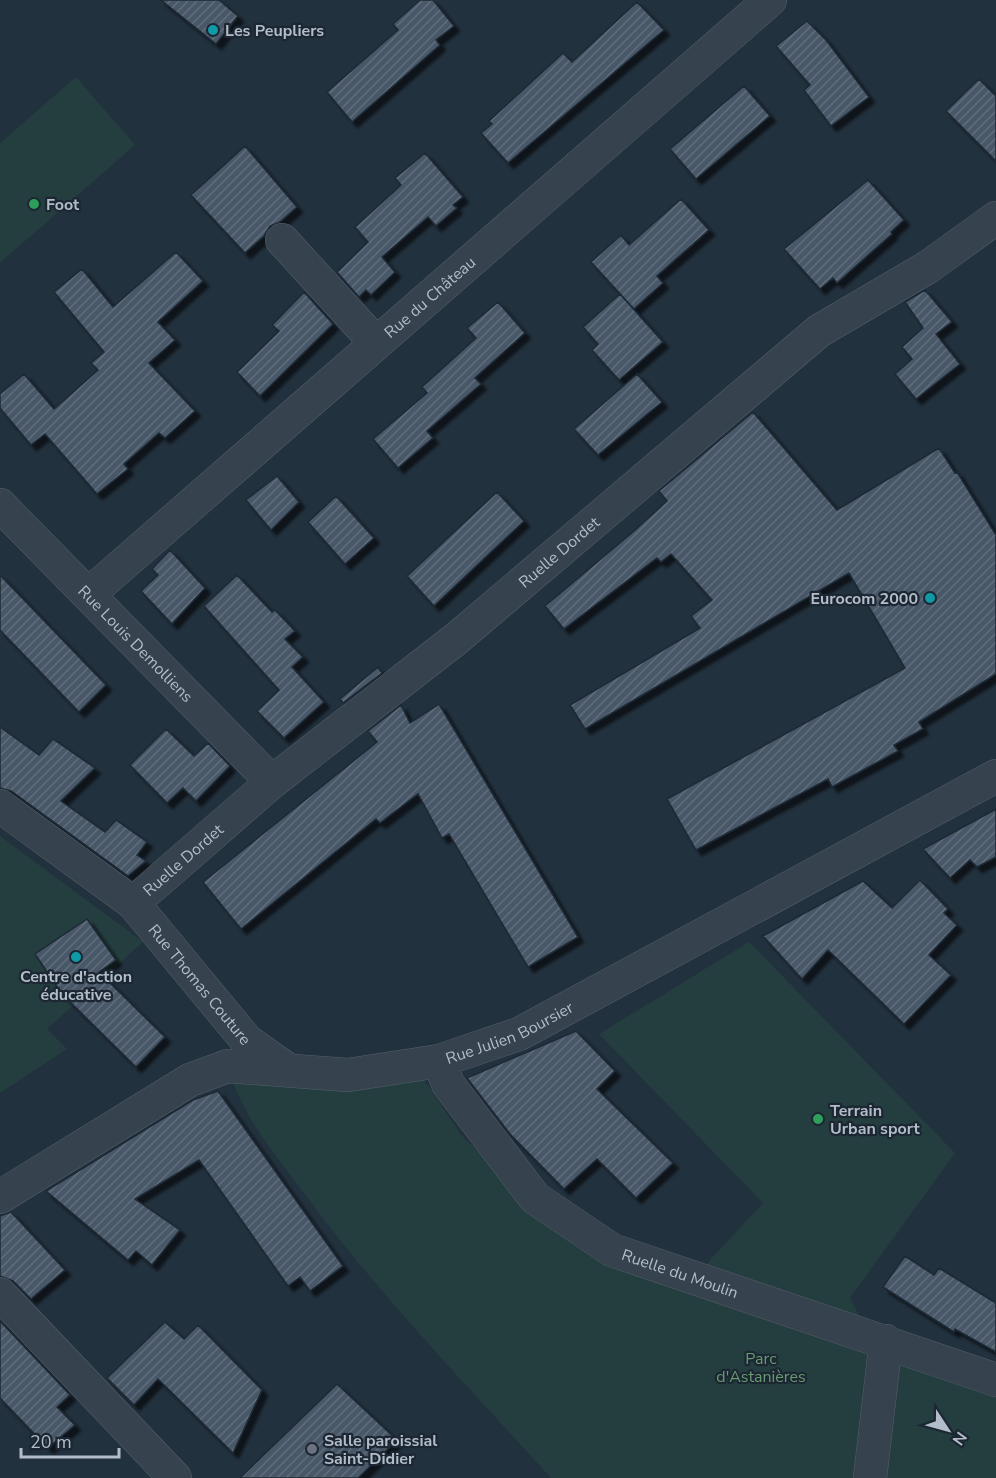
<svg xmlns="http://www.w3.org/2000/svg" width="996" height="1478" viewBox="0 0 996 1478" font-family="'Nunito Sans',sans-serif">
<defs>
<pattern id="building-hatch" width="6" height="6" patternUnits="userSpaceOnUse" patternTransform="scale(1.5)"><rect width="6" height="6" fill="#485867"/><path d="M-1 1l2-2M0 6l6-6M5 7l2-2" fill="none" stroke="#606e7b"/></pattern>
<filter id="shadow"><feDropShadow dx="5.5" dy="5.5" stdDeviation="1.5" flood-color="#0009"/></filter>
</defs>
<rect width="100%" height="100%" fill="#22313e"/>
<path fill="#243e3f" d="M76,77L135,145L0,263V143Z
M0,836L143,942L47,1029L67,1049L0,1093Z
M749,942L955,1153L850,1298L878,1352L996,1392V1478H551C467,1385 378,1294 304,1193C274,1153 251,1127 231,1079L422,1077L461,1135L578,1248L684,1288L763,1203L599,1034Z"/>
<path fill="url(#building-hatch)" stroke="#1e2935" stroke-width="1.5" filter="url(#shadow)" d="M161,0H219L238,16L216,44Z
M420,0H433L454,26L436,40L440,45L352,122L327,92L398,30L393,24Z
M637,2L664,30L508,163L481,133L492,124L489,121L563,53L572,62Z
M807,21L826,40L869,97L831,126L804,90L810,85L776,46Z
M979,79L996,96V161L946,111Z
M744,86L770,116L696,179L670,149Z
M245,146L297,207L280,222L270,226L264,236L245,253L191,195Z
M425,153L463,197L453,205L457,208L436,226L428,217L382,257L395,272L371,295L366,290L359,297L337,272L368,242L355,227L401,185L395,178Z
M868,180L904,220L891,232L892,234L837,283L833,278L820,289L784,249Z
M681,199L709,230L657,276L663,283L634,309L591,262L621,235L629,245Z
M176,252L203,281L158,322L175,340L149,363L195,411L165,438L159,433L124,464L128,469L97,494L45,434L31,445L0,408V394L24,374L54,409L98,370L91,363L104,352L54,292L82,269L113,307Z
M925,290L952,322L936,334L960,364L916,399L895,374L912,359L902,347L923,328L905,302Z
M304,292L333,324L260,396L237,372L279,331L272,325Z
M620,294L663,342L619,380L592,350L598,344L583,327Z
M498,302L525,333L475,378L481,384L427,431L433,438L398,468L373,439L427,393L422,387L476,338L467,328Z
M637,374L662,402L598,455L574,429Z
M753,412L837,510L939,448L955,473L957,472L996,535V674L919,722L923,729L894,745L898,751L832,787L828,779L696,850L667,799L905,668L849,573L585,729L570,705L700,628L691,616L712,600L671,554L661,562L657,558L564,629L545,606L634,531L667,501L659,491Z
M277,476L299,502L271,530L246,500Z
M497,492L524,521L434,606L407,576Z
M336,496L374,538L345,564L308,522Z
M170,550L205,588L172,624L141,591L158,575L152,569Z
M0,575L106,685L79,712L0,630Z
M237,575L272,612L275,610L295,631L285,639L303,657L292,667L324,702L284,738L257,711L279,690L204,606Z
M378,667L382,673L343,703L340,699Z
M439,704L578,937L528,967L449,834L442,838L418,794L380,823L376,819L241,929L203,882L377,742L368,731L401,705L410,723Z
M0,727L39,755L53,739L95,768L61,801L105,832L116,820L147,842L137,855L146,861L128,876L11,791L0,788Z
M166,729L194,756L208,743L230,766L196,801L183,788L167,803L130,765Z
M996,809V857L977,867L970,860L950,878L923,849Z
M920,880L948,909L944,913L957,925L929,955L951,975L904,1024L828,950L802,979L763,936L863,881L892,908Z
M87,919L116,960L99,972L165,1037L136,1067L62,994L35,954Z
M576,1031L615,1071L597,1089L673,1163L636,1198L597,1159L564,1189L510,1134L467,1078Z
M218,1091L343,1266L310,1291L300,1277L288,1286L199,1160L135,1199L180,1230L152,1265L136,1251L128,1260L46,1191L193,1100Z
M11,1212L65,1270L31,1299L13,1281L0,1276V1216Z
M905,1256L934,1275L939,1268L996,1303V1352L955,1329L954,1332L883,1287Z
M0,1321L70,1395L57,1407L75,1425L48,1448L0,1398Z
M165,1322L184,1339L198,1325L262,1390L233,1453L158,1379L134,1405L107,1378Z
M337,1384L397,1440L358,1478H240Z"/>
<g fill="none" stroke-linecap="round" stroke-linejoin="round">
<defs>
<g id="minor">
<path d="M282,240L376,343"/>
<path id="s1" d="M0,505L272,782"/>
<path id="s2" d="M89,594L770,0"/>
<path id="s3" d="M0,806L133,903L247,1041L288,1070"/>
<path id="s4" d="M133,903L272,782L456,639L819,331L928,267L996,218"/>
<path id="s5" d="M439,1061L448,1084L535,1198L612,1250L996,1380"/>
<path id="s6" d="M0,1197L190,1080L228,1066L348,1075L439,1061L519,1034L996,776"/>
<path d="M0,1294L175,1478"/>
<path d="M870,1478L886,1341"/>
</g>
</defs>
<use href="#minor" stroke="#55606c" stroke-width="34"/>
<use href="#minor" stroke="#36424e" stroke-width="33"/>
</g>
<g fill="#0f9aa8" stroke="#1c2733" stroke-width="2">
<circle cx="213" cy="30" r="6"/>
<circle cx="930" cy="598" r="6"/>
<circle cx="76" cy="957" r="6"/>
</g>
<g fill="#2e9e5b" stroke="#1c2733" stroke-width="2">
<circle cx="34" cy="204" r="6"/>
<circle cx="818" cy="1119" r="6"/>
</g>
<circle fill="#6b7280" stroke="#1c2733" stroke-width="2" cx="312" cy="1449" r="6"/>
<g text-anchor="middle" stroke-width="4.5" stroke-linejoin="round" paint-order="stroke">
<g font-size="16" font-weight="bold" fill="#b2bdc9" stroke="#1c2733" text-anchor="start">
<text x="225" y="36">Les Peupliers</text>
<text x="46" y="210">Foot</text>
<text x="918" y="604" text-anchor="end">Eurocom 2000</text>
<text x="76" y="982" text-anchor="middle">Centre d'action<tspan x="76" dy="18">éducative</tspan></text>
<text x="830" y="1116">Terrain<tspan x="830" dy="18">Urban sport</tspan></text>
<text x="324" y="1446">Salle paroissial<tspan x="324" dy="18">Saint-Didier</tspan></text>
</g>
<g font-size="16" fill="#b2bdc9" stroke="#1c2733">
<text dy="6" stroke="none"><textPath href="#s2" startOffset="452">Rue du Château</textPath></text>
<text dy="6" stroke="none"><textPath href="#s4" startOffset="552">Ruelle Dordet</textPath></text>
<text dy="6" stroke="none"><textPath href="#s1" startOffset="194">Rue Louis Demolliens</textPath></text>
<text dy="6" stroke="none"><textPath href="#s4" startOffset="66">Ruelle Dordet</textPath></text>
<text dy="6" stroke="none"><textPath href="#s3" startOffset="270">Rue Thomas Couture</textPath></text>
<text dy="6" stroke="none"><textPath href="#s6" startOffset="552">Rue Julien Boursier</textPath></text>
<text dy="6" stroke="none"><textPath href="#s5" startOffset="333">Ruelle du Moulin</textPath></text>
</g>
<g font-size="16" fill="#689b6f" stroke="#1c2733">
<text x="761" y="1364">Parc<tspan x="761" dy="18">d'Astanières</tspan></text>
</g>
</g>
<g transform="translate(948 1430) rotate(126)" stroke="#1c2733" stroke-width="4.5" paint-order="stroke">
<path d="M0-4.5L10 22L0 15L-10 22Z" fill="#b2bdc9"/>
<text y="-9" font-size="16" font-weight="bold" text-anchor="middle" fill="#b2bdc9">N</text>
</g>
<path d="M21 1448v9h98v-9" fill="none" stroke="#b2bdc9" stroke-width="3"/>
<text x="30" y="1448" font-size="18" fill="#b2bdc9" stroke="#1c2733" stroke-width="4.5" paint-order="stroke">20 m</text>
</svg>
